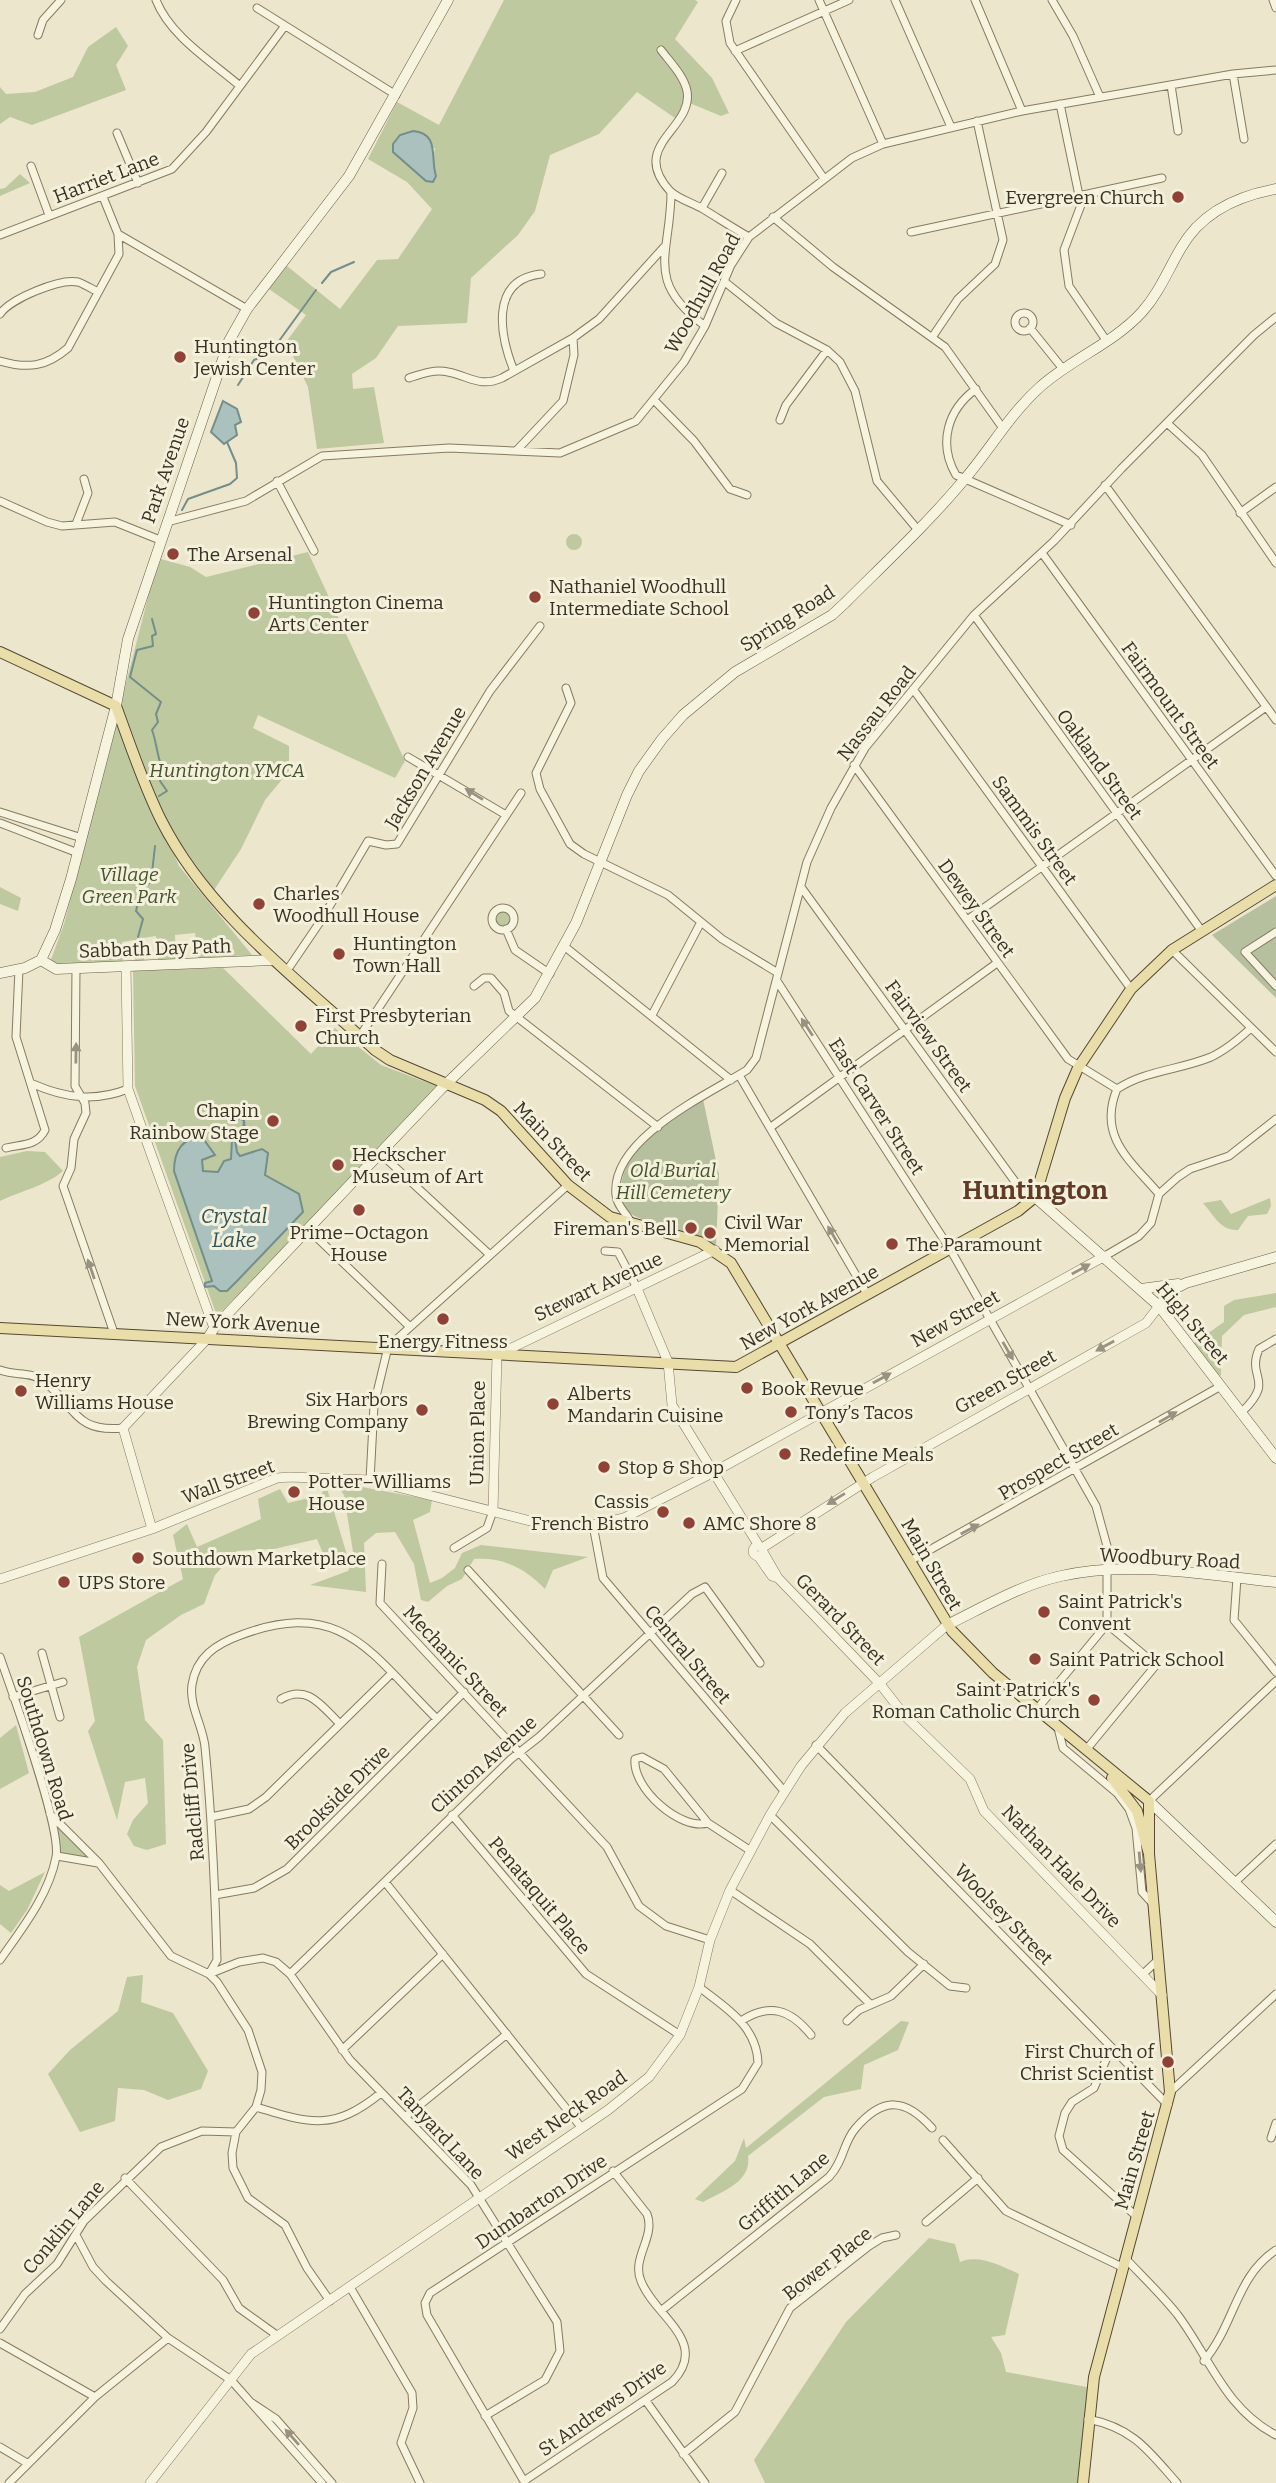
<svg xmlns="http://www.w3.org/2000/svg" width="1276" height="2483" viewBox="0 0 1276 2483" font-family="Bitter,serif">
<rect width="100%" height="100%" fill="#ebe6cc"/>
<path fill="#bfc9a0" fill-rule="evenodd" d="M504,0H695L698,2L675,39L712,78L729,113L721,116L687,102L675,118L637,92L599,134L550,155L535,211L518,235L471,278L467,323L398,326L376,358L352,374L353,389L374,387L384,443L317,449L308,387L286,342L306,315L269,289L287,266L340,309L377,260L398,259L432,209L407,182L368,159L397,102L439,125ZM435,148L432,164L436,176L426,181L393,152Z
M116,27L128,46L116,65L126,90L32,125L10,117L0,124V87L6,94L35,92L73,77L88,47Z
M20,174L30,183L0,196V189L5,188Z
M566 542a8 8 0 1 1 16 0a8 8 0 1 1-16 0Z
M308,552L405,761L395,778L258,715L253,728L289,746V771L265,800L241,849L214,890L176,837L171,847L179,866L252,955L198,958L195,933L175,935L176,959L158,960L156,936L143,938L144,961H135L134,940L122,942L123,963L49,965L64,924L151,586L161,559L190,567L206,577Z
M0,887L21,898L18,911L0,904Z
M493 919a10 10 0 1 1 20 0a10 10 0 1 1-20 0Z
M223,968L311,1054L335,1028L381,1065L439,1087L217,1316L135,1086L133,969Z
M27,1151L45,1152L63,1171C46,1186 20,1191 0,1201V1157Z
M1270,1198L1271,1206L1267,1214L1248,1216L1238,1230C1220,1231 1214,1215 1203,1203L1221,1200L1231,1214Z
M1276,1293V1307L1244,1315L1222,1336L1221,1376L1215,1372L1194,1343L1224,1322V1306L1234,1300Z
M335,1482L432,1500L430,1512L413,1520L430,1583L442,1578L455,1568L462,1553L481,1545L588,1557L553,1570L545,1589C525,1568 503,1557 474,1559L462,1579L447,1586L428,1602L421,1600L414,1564L395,1532L376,1533L364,1543L366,1592L310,1585L348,1571L354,1558L344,1495Z
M326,1485L347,1555L335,1567L328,1566L317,1539L274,1549L237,1551L215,1575L204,1604L181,1615L146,1640L137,1667L145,1720L163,1740L166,1844L147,1850L134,1846L127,1834L133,1820L148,1803L145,1778L125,1782L117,1820L88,1731L95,1721L79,1637L183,1579L173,1535L187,1524L197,1547L261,1519L258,1499L280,1489L288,1503L321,1495Z
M16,1725L29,1773L0,1789V1738Z
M53,1819L93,1859L59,1853Z
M45,1872L27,1910L11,1933L0,1924V1885L9,1891Z
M143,1975L141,2002L173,2013L208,2071L201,2089L168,2100L144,2090L118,2088L115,2121L80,2132L48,2074L70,2050L118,2011L127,1977Z
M901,2021L909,2022L898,2050L864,2065L861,2089L824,2097L748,2156C752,2182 721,2192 703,2202L695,2199L735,2161L744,2138L746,2148Z
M929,2238L955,2244L960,2262C979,2254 1001,2266 1019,2274L1005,2335L991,2337L1001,2353L1006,2372L1092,2388L1084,2483H765L754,2460L846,2322Z"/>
<path fill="#b6bf9e" d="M1276,896V998L1212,935Z
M703,1099L719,1175L716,1246C693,1230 664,1230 639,1218C628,1214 621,1206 621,1194C620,1148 669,1122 703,1099Z"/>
<path fill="#abc1bd" stroke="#738e8b" stroke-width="2" d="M413,131C440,133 430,158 436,176L433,182L426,181L393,152V144L400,135Z
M223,401L237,409L241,422L235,425L237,435L224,444L211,432Z
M235,1111L242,1112C245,1128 248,1125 235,1140L237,1152L240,1156L262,1149L268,1153L265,1175L299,1194L303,1212L237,1281L227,1291H220L214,1286L205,1287V1283L212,1281L174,1171C174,1152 181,1138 202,1137L215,1155L202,1160L203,1171L218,1172L224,1161L231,1159L232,1139L243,1129L244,1121L240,1118L234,1123L230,1121Z"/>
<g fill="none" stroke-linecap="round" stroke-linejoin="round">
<path stroke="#738e8b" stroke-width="2" d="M322,283L331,272L354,262
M238,385L254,360L271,352L316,290
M182,510L188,499L230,484L237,478L236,463L227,442
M152,619L156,634L152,636L153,646L137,650L130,677L161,702L156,714L158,722L152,730C157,743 157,758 163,770L160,781L167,791L159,796
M138,937L143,919L136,911L141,890L151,882L155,846"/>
<defs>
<path id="minor" d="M156,0C170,36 211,61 240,86
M736,0L726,21L730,43L823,177
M819,0L883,144
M895,0L951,127
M975,0L1022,111
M1052,0L1073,36L1100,97
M1273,0L1276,8
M257,8L396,95
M38,35L43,20L61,0
M661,50C670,62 684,76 687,91C694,129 628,145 670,191C678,199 693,203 703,209C718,218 733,228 749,237
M735,51L849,0
M1233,74L1244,139
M1171,85L1178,131
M1060,104L1081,205L1064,250L1069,286L1106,340
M117,133L138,183
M31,166L49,215
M671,192C671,254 643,280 705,326
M103,197L118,234L247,309
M702,208L722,173
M773,217L833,267L945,347L1002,427
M911,232L1162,178
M0,235L172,169L206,132L284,27
M725,282L776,323L827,350L840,362L855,391L877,481L918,530
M1015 322a9 9 0 1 1 18 0a9 9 0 1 1-18 0Z
M0,314C10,299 60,278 78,282C84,284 92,289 98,292
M1030,328L1063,369
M933,336L958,299L995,264L1003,240L977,121
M0,361C28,369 46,367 68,348L119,254L118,234
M514,371C500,336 489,280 541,274
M409,378C421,374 434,369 448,372C469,376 480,388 502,378L573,338L599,319L664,247
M976,389C947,410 938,444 956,475L1071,525
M655,401L694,441L730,489L747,495
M780,420L786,405L827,350
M1167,423L1202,455L1276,563
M517,450L563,401L574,355L573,338
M277,481L314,551
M1105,485L1276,720
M0,501L47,522L62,526L115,522L160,540
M1240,513L1276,487
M167,522L246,501L322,456L449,448L560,453L636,421L684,362L705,326L731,265L749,237L852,158L883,144L1022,111L1233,74L1276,70
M76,524L88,493L84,479
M1042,553L1276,876
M974,615L1201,930
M566,688L571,703L536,773L540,789L570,844L584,854L668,895L722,939L778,973
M913,689L1131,989
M408,757L506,815
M854,765L1068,1059L1117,1089
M0,812L82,838
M0,823L78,853
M801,887L1024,1194L1035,1197
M492 919a11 11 0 1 1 22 0a11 11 0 1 1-22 0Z
M967,920L1266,707
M506,929L515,950L550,974
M1276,932L1245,952L1276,986
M564,946L731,1080
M1172,950L1276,1052
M76,968L75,1086L85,1103L86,1113L74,1139L71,1168L63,1186L114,1333
M286,972L322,919L368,841L386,845L397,844L490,691L540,626
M777,981L950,1249L1096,1506L1107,1546V1624
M474,986L484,978H491L504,993L509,1011L658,1127
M652,1015L701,922
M360,1036L521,793
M739,1075L867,1294
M33,1084C65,1098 95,1102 128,1089
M771,1127L997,963
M6,1148C22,1144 37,1146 45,1130L16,1037L19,969
M381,1154L489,1254
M1159,1194C1131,1161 1097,1137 1117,1089C1146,1070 1180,1070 1211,1057C1226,1050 1239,1039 1251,1028
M631,1223C627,1213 617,1207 616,1195C610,1139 707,1095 747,1070L756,1058L807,862L831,808L865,748L974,615L1054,541L1121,469L1254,335L1276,317
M309,1230L409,1326
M605,1251L618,1252L636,1286
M1105,1256L1139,1236L1151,1223L1159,1194L1178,1177L1190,1169L1229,1156L1276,1119
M0,1370C14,1376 29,1371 42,1380C76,1404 72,1433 123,1428
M1242,1412C1276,1379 1246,1379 1259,1349L1276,1339
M370,1480L374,1405L388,1347L568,1185
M593,1525L603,1578L784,1791
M454,1548L487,1528L493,1511
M910,1561L1221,1386
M382,1564L380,1603L607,1847L639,1906L666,1926L710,1940
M468,1570L619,1735
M1237,1578L1234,1620L1276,1672
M42,1653L60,1717
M0,1657C12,1692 62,1829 56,1857C49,1895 21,1930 0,1960
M13,1697L63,1682
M281,1699C307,1684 321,1705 339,1723
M1037,1709L1107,1624
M1058,1728L1063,1748L1117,1793L1129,1809L1136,1828L1142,1892L1153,1904
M816,1745L1168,2105
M1086,1750L1156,1665L1107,1624
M642,1757L664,1769L708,1823C680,1831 632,1788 635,1759Z
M1149,1801L1276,1681
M50,1814L99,1863L171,1956L209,1974L217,1982L248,2030L262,2072L261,2090L256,2107L236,2132L232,2153L233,2168L248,2198L285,2225L307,2268L330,2301
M452,1815L586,1974L680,2035
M770,1815L908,1952L950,1986L966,1988
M211,1817L249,1809L266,1797L391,1674
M708,1823L751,1851
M57,1856L98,1863
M385,1882L581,2127
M1234,1883L1276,1844
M730,1890L810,1944L870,2004
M215,1895L254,1888L287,1869L464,1692
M209,1974L239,1962L263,1958L276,1962L290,1974L350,2060L471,2185L557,2322L560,2351L545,2380L485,2416
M209,1974L217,1960C215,1889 212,1818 205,1747C203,1726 189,1706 192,1685C196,1657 216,1644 241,1635C343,1597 371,1654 437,1719
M290,1974L511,1759L539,1737L692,1594L705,1587L760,1663
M1142,1975L1159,1959
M741,2021C770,2002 791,2010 811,2035
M847,2021L859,2010L891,1996L924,1964
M1111,2048L1094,2088L1072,2102L1065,2113L1059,2136L1063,2150L1136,2216
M342,2050L443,1954
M1170,2092L1276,1994
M256,2107C311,2124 334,2131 381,2093
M405,2117L507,2034
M1271,2138L1276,2123
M943,2140L1006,2211L1122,2267
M125,2178L223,2280L239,2308L278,2336
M926,2222L978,2178
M76,2235L93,2267L106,2281L168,2338L231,2380L322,2483
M1125,2258C1142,2276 1161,2294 1177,2314C1209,2356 1225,2409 1276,2435
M350,2287L412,2393L413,2408L401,2443L420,2483
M662,2310L829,2177C844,2161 843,2143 855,2129C883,2096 905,2098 932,2128
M0,2329L25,2294L57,2264L84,2221L161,2147L202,2131L236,2132
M0,2343L95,2397
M1204,2361C1235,2324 1236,2276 1276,2250
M646,2401L705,2483
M252,2403L276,2419L332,2483
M1088,2419C1133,2428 1148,2450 1177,2483
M0,2447L27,2463
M683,2454L735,2412L790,2308L869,2246L882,2238L896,2235
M524,2481L672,2382C711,2342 654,2316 641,2281C631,2258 656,2237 647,2214L613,2171
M9,2483L95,2397L168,2338
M525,2483L427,2315L425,2303L430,2293L742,2089L758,2063C757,2026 726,2008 699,1987"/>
<path id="tertiary" d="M126,967L128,1089L150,1151
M150,1151L214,1328
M636,1286L668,1362L672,1405L759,1546
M493,1511L497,1355L715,1250
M152,1529L123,1428L208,1338
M753 1551a5 5 0 1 1 10 0a5 5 0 1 1-10 0Z
M762,1548L873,1477L1146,1323L1159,1306
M763,1552L778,1578
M758,1556L772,1576L778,1578L880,1684L905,1716L970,1779L984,1811L1162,1995
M0,1579L152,1529L277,1478L289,1477L370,1480L550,1526L593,1525L624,1518L712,1473L1105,1256
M150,2483L251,2354L608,2110L649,2077L680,2035L699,1987L710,1940L730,1890L770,1815L801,1766L845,1713L947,1625"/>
<path id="secondary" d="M41,960L56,969L273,960
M0,973L25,968L41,960L55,930L71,879L116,706L128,639L229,341L247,309L349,176L448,0
M1035,1197L1159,1306L1276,1458
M1141,1289L1178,1284
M1159,1306L1172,1290L1186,1283L1276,1257
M208,1338L214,1328L441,1089L535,998L576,923L627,795L639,771L662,739L683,715L735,672L832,615L845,603C885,563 927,524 963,481C990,450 1009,415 1040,387C1071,359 1114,343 1142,312C1159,293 1168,270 1181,248C1201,213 1237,196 1276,189
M947,1625C984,1607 1020,1585 1061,1576C1129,1560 1207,1575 1276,1582
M1149,1801L1276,1922"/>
<path id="primary" d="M0,652L116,706C130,744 143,784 161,820C209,915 299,980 375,1050L390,1060L485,1100L501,1111L568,1185L610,1217L700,1242L731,1263L952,1631L993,1673L1149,1801V1854
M0,1328L736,1367L1018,1211L1035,1197L1065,1098L1078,1068L1131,989L1172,950L1276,885
M1083,2483L1094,2377L1170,2092L1149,1854L1137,1811L1112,1778"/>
</defs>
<use href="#minor" stroke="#877a61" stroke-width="9"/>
<use href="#tertiary" stroke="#877a61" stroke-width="10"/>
<use href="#secondary" stroke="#695c44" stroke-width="11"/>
<use href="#primary" stroke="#564834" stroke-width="12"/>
<use href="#minor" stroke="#f6f3df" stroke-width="7"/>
<use href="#tertiary" stroke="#f6f3df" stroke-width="9"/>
<use href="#secondary" stroke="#f6f3df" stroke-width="10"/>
<use href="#primary" stroke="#e9dea9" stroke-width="10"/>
</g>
<defs><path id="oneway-solid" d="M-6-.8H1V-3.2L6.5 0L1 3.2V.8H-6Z" transform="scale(1.75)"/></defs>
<g fill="#989281">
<use href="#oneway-solid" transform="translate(474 794) rotate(-148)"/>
<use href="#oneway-solid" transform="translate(807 1027) rotate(-123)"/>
<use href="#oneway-solid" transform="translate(76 1053) rotate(-89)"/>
<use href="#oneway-solid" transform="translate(833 1235) rotate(-120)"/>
<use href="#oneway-solid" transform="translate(91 1269) rotate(-109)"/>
<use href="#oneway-solid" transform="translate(1081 1269) rotate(-29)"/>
<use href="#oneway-solid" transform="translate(1105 1346) rotate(151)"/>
<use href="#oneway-solid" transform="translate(1008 1351) rotate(60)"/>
<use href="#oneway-solid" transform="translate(882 1378) rotate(-29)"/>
<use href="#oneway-solid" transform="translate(1168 1417) rotate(-30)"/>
<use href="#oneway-solid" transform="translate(836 1499) rotate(148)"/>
<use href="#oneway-solid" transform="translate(970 1529) rotate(-28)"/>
<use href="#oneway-solid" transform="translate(1140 1862) rotate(85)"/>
<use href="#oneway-solid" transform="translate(292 2437) rotate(-131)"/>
</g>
<g fill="#904237" stroke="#f3f0db" stroke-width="2.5">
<circle cx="1178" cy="197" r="7"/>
<circle cx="180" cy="357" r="7"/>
<circle cx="173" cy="554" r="7"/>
<circle cx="535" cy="597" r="7"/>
<circle cx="254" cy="613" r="7"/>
<circle cx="259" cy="904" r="7"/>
<circle cx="339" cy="954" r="7"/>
<circle cx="301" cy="1026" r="7"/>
<circle cx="273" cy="1121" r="7"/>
<circle cx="338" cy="1165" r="7"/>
<circle cx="359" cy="1210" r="7"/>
<circle cx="691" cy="1228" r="7"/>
<circle cx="710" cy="1233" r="7"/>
<circle cx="892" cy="1244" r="7"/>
<circle cx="443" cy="1319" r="7"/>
<circle cx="747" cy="1388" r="7"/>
<circle cx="21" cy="1391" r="7"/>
<circle cx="553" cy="1404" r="7"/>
<circle cx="422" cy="1410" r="7"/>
<circle cx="791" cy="1412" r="7"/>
<circle cx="785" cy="1454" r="7"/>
<circle cx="604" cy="1467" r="7"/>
<circle cx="294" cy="1492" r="7"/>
<circle cx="663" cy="1512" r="7"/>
<circle cx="689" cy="1523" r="7"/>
<circle cx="138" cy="1558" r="7"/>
<circle cx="64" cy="1582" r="7"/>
<circle cx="1044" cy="1612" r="7"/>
<circle cx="1035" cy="1659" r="7"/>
<circle cx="1094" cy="1700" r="7"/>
<circle cx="1168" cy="2062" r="7"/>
</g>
<g text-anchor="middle" stroke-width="6" stroke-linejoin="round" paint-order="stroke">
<g font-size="19" fill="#393123" stroke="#f3f0db">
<text transform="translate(106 177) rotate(-21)" y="7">Harriet Lane</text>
<text transform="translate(702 293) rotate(-61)" y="7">Woodhull Road</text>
<text transform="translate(165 470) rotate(-71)" y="7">Park Avenue</text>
<text transform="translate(787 618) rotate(-32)" y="7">Spring Road</text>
<text transform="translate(1171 705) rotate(54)" y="7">Fairmount Street</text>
<text transform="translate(876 713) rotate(-52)" y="7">Nassau Road</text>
<text transform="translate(1100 764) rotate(54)" y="7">Oakland Street</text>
<text transform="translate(425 767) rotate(-59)" y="7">Jackson Avenue</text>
<text transform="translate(1035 830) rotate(54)" y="7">Sammis Street</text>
<text transform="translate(977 908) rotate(54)" y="7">Dewey Street</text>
<text transform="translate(155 948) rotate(-2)" y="7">Sabbath Day Path</text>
<text transform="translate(929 1036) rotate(54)" y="7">Fairview Street</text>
<text transform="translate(877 1106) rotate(57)" y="7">East Carver Street</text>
<text transform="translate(553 1141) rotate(46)" y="7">Main Street</text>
<text transform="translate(598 1286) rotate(-25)" y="7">Stewart Avenue</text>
<text transform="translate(809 1307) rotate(-29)" y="7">New York Avenue</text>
<text transform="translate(955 1318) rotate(-29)" y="7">New Street</text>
<text transform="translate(243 1322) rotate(3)" y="7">New York Avenue</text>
<text transform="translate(1193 1323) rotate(50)" y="7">High Street</text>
<text transform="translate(1005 1381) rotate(-29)" y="7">Green Street</text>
<text transform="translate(477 1433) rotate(-89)" y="7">Union Place</text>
<text transform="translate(1058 1461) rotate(-30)" y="7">Prospect Street</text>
<text transform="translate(228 1481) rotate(-20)" y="7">Wall Street</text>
<text transform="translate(1170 1558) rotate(3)" y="7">Woodbury Road</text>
<text transform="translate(932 1564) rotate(60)" y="7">Main Street</text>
<text transform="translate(841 1619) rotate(46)" y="7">Gerard Street</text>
<text transform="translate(688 1654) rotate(50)" y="7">Central Street</text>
<text transform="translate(456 1661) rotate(47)" y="7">Mechanic Street</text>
<text transform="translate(45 1748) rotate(73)" y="7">Southdown Road</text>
<text transform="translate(483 1764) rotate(-42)" y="7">Clinton Avenue</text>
<text transform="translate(337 1797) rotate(-45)" y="7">Brookside Drive</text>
<text transform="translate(192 1802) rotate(-95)" y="7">Radcliff Drive</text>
<text transform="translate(1062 1866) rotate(46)" y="7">Nathan Hale Drive</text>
<text transform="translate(540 1895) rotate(50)" y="7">Penataquit Place</text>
<text transform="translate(1004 1914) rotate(46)" y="7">Woolsey Street</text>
<text transform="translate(566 2115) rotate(-35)" y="7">West Neck Road</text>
<text transform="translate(441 2133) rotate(47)" y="7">Tanyard Lane</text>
<text transform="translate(1134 2160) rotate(-74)" y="7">Main Street</text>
<text transform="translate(783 2191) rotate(-40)" y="7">Griffith Lane</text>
<text transform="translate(541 2201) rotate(-34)" y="7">Dumbarton Drive</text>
<text transform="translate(63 2227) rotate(-50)" y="7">Conklin Lane</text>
<text transform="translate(827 2263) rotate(-38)" y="7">Bower Place</text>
<text transform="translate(602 2408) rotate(-35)" y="7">St Andrews Drive</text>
</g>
<g font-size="19" fill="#393123" stroke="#f3f0db" text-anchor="start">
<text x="1164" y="204" text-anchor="end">Evergreen Church</text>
<text x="194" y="353">Huntington<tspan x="194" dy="22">Jewish Center</tspan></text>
<text x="187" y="561">The Arsenal</text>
<text x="549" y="593">Nathaniel Woodhull<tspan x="549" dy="22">Intermediate School</tspan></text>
<text x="268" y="609">Huntington Cinema<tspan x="268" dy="22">Arts Center</tspan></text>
<text x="273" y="900">Charles<tspan x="273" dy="22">Woodhull House</tspan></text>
<text x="353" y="950">Huntington<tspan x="353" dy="22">Town Hall</tspan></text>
<text x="315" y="1022">First Presbyterian<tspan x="315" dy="22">Church</tspan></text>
<text x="259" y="1117" text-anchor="end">Chapin<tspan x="259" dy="22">Rainbow Stage</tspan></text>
<text x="352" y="1161">Heckscher<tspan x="352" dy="22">Museum of Art</tspan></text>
<text x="724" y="1229">Civil War<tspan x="724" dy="22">Memorial</tspan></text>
<text x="677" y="1235" text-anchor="end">Fireman's Bell</text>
<text x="359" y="1239" text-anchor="middle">Prime–Octagon<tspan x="359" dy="22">House</tspan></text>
<text x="906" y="1251">The Paramount</text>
<text x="443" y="1348" text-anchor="middle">Energy Fitness</text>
<text x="35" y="1387">Henry<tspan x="35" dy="22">Williams House</tspan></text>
<text x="761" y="1395">Book Revue</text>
<text x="567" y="1400">Alberts<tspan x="567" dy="22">Mandarin Cuisine</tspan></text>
<text x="408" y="1406" text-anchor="end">Six Harbors<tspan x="408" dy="22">Brewing Company</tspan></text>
<text x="805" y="1419">Tony’s Tacos</text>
<text x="799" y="1461">Redefine Meals</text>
<text x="618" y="1474">Stop &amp; Shop</text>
<text x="308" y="1488">Potter–Williams<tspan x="308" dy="22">House</tspan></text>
<text x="649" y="1508" text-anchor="end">Cassis<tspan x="649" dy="22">French Bistro</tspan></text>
<text x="703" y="1530">AMC Shore 8</text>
<text x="152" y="1565">Southdown Marketplace</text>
<text x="78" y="1589">UPS Store</text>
<text x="1058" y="1608">Saint Patrick's<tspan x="1058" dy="22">Convent</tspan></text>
<text x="1049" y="1666">Saint Patrick School</text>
<text x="1080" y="1696" text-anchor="end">Saint Patrick's<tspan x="1080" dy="22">Roman Catholic Church</tspan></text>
<text x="1154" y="2058" text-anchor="end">First Church of<tspan x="1154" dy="22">Christ Scientist</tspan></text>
</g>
<g font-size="19" font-style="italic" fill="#44532c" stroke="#f3f0db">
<text x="227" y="777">Huntington YMCA</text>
<text x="129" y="881">Village<tspan x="129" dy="22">Green Park</tspan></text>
<text x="673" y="1177">Old Burial<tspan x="673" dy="22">Hill Cemetery</tspan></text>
</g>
<g font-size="21" font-style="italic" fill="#345557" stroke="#f3f0db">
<text x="234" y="1223">Crystal<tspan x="234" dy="24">Lake</tspan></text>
</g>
<g font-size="26" font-weight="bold" fill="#623b26" stroke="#f3f0db">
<text x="1035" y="1199">Huntington</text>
</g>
</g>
</svg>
